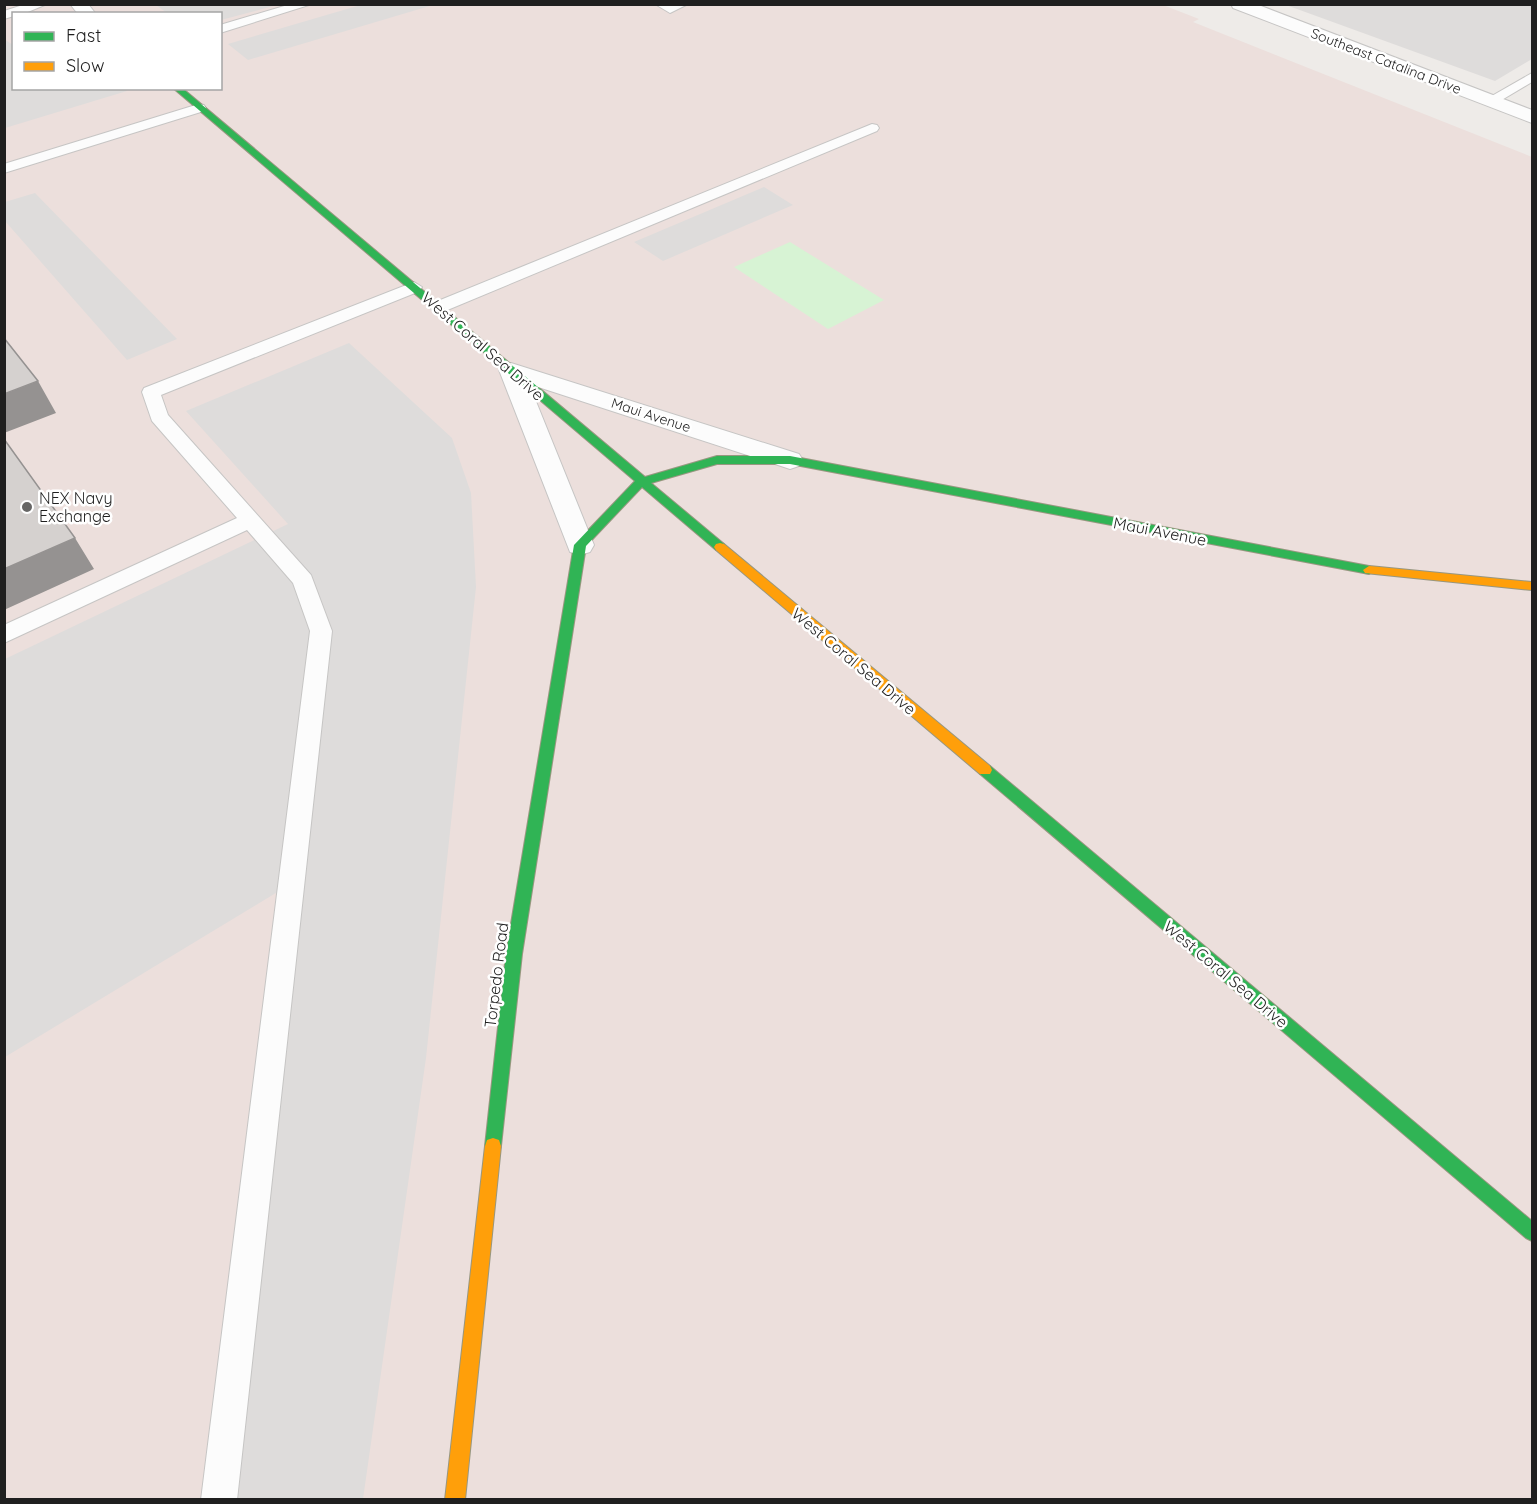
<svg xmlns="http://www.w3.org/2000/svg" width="1537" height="1504" viewBox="0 0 1537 1504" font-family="Quicksand,sans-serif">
<rect width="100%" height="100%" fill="#eeebe8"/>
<path fill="#ecdfdc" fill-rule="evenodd" d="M5,5H1163L1199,19L1193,22L1532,157V1499L5,1500ZM14,14H220V88H14Z"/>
<path fill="#d7f3d4" d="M790,242L884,300L828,329L734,267Z"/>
<path fill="#dedcdb" d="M364,4L433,5L248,60L228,44Z
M156,5H277L221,20L220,14L167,13Z
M1286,5H1532V59L1495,81Z
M4,39L13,45L14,88H124L127,91L5,128Z
M764,187L793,205L663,261L634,242Z
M35,193L177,339L127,360L5,221V202Z
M349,343L452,438L471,493L476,587L426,1058L363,1499H219L289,885L5,1057V659L288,524L186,411Z"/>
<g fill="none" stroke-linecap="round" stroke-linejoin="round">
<defs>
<path id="lane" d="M26,4H47L23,14H14V16L4,19V11Z
M291,4H312L220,33V25Z
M655,4H688L670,13Z
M1532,73V82L1495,104H1485L1483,101Z
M199,104L204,105L206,108L204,111L4,173V164Z
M872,124L877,125L879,128L877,131L445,311H433L430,307L433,303Z
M414,282L422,287L420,291L161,395L168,415L311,575L332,631L237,1500H201L310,631L293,583L247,530L4,643V625L237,518L152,421L142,392L144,388Z"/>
<path id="street" d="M70,4H88L96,14H78Z
M1231,4H1256L1532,110V123L1233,8Z
M511,363L799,454L803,460L799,466L790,469L781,466L529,384L594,545L590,552L580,555L570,552L499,370L502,365Z"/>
<path id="fast" d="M173,88H182L645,477L717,456H790L1369,566L1375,570L1369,574L790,464H717L651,483L724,544L726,547L724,550H716L642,487L586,546L522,954L501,1146L499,1152L493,1154L487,1152L485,1146L506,954L574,545L635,481Z
M985,765L990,766L1532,1221V1241L1526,1238L980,774L978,770L980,766Z"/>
<path id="slow" d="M720,543L724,544L990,766L992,770L990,774H980L716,550L714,547L716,544Z
M1369,566L1532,582V590L1365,573L1363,570Z
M493,1138L499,1140L501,1146L465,1500H445L485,1146L487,1140Z"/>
</defs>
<use href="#lane" stroke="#c6c5c4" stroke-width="2"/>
<use href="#street" stroke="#c6c5c4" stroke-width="2"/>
<use href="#fast" stroke="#989780" stroke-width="2"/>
<use href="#slow" stroke="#989780" stroke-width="2"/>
<use href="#lane" fill="#fcfcfc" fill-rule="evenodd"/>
<use href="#street" fill="#fcfcfc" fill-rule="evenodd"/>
<use href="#fast" fill="#30b455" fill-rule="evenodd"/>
<use href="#slow" fill="#ff9f0a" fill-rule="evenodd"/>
</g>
<path fill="#959291" d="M38,381L56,413L4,433V394Z
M75,538L94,569L4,610V569Z"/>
<path fill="#d5d1cf" stroke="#959291" stroke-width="1.5" d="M4,338L38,381L4,394Z
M4,439L75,538L4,569Z"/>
<circle fill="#676665" stroke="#fff" stroke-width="2" cx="27" cy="507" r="6"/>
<g text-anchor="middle" stroke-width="5" stroke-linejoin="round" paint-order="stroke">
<g font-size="14" fill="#1f1f1f" stroke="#fff">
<text transform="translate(1386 61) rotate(21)" y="5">Southeast Catalina Drive</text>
<text transform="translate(651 415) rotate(18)" y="5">Maui Avenue</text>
</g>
<g font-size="16" fill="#1f1f1f" stroke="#fff">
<text transform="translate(483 346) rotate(41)" y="6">West Coral Sea Drive</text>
<text transform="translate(1160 531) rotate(11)" y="6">Maui Avenue</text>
<text transform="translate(854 661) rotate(40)" y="6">West Coral Sea Drive</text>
<text transform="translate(1226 974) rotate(40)" y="6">West Coral Sea Drive</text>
<text transform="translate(496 975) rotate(-83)" y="6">Torpedo Road</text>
</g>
<g font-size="16" fill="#1f1f1f" stroke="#fff" text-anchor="start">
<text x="39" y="504">NEX Navy<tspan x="39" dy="18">Exchange</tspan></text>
</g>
</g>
<rect width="1537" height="1504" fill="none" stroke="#1f1f1f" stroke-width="12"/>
<rect x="12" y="12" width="210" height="78" fill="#ffffff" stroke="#a5a5a5" stroke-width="1.5"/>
<rect x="24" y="32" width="30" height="9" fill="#30b455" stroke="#a5a5a5" stroke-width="1.5"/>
<text x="66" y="42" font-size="18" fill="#1f1f1f">Fast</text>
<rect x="24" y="62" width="30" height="9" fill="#ff9f0a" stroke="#a5a5a5" stroke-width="1.5"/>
<text x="66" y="72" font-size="18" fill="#1f1f1f">Slow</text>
</svg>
